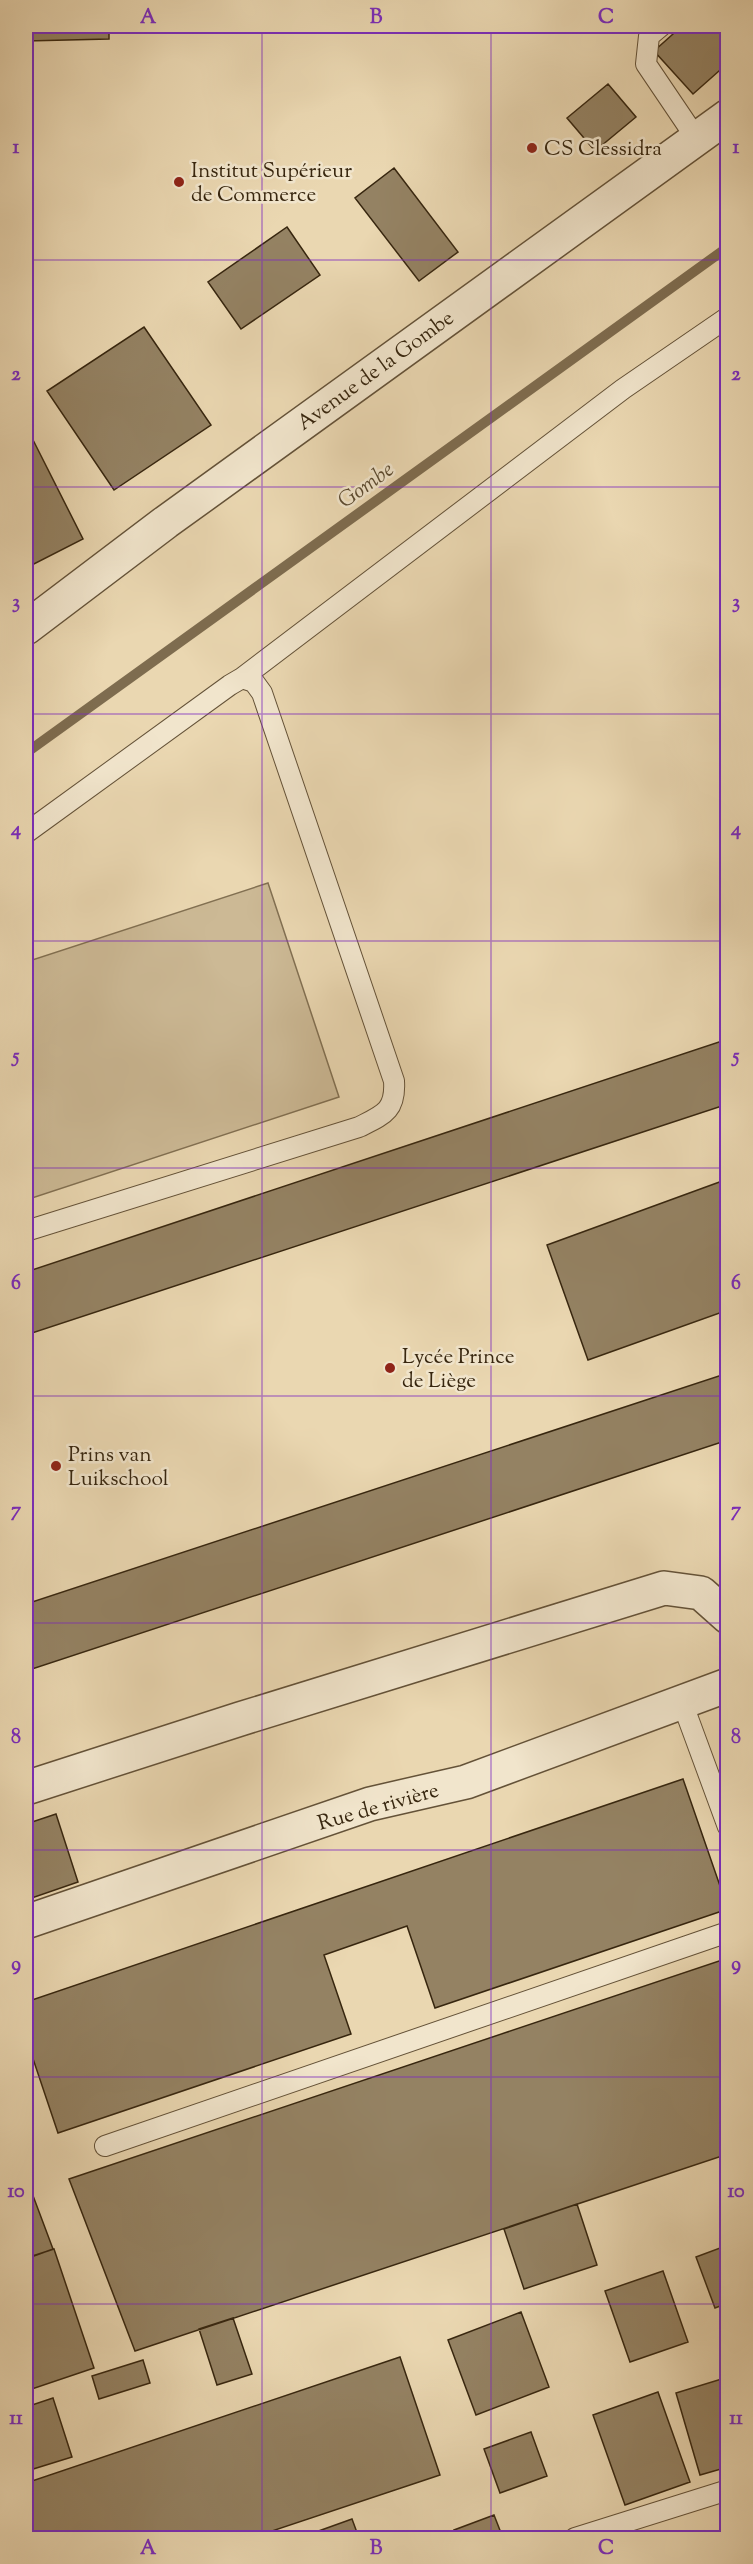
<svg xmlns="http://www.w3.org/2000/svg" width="753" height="2564" viewBox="0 0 753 2564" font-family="'Sorts Mill Goudy',serif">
<rect width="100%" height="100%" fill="#ead7b1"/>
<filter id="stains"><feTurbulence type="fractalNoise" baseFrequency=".00333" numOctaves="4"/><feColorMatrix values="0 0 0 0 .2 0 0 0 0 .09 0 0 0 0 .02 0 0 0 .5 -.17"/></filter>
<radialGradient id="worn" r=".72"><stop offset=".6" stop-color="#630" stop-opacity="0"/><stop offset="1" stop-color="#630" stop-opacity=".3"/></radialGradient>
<path fill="#ccb995" stroke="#827052" stroke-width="1.5" d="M268,883L339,1097L26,1200V962Z"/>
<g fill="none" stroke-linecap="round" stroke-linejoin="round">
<path stroke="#7e6c4f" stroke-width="10" d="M26,753L728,247"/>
</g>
<path fill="#948263" stroke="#37260f" stroke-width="1.5" d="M26,26H109V39L26,41Z
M682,26H728V63L693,94L654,51Z
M608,84L636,117L595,151L567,118Z
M394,168L458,252L419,281L355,198Z
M287,227L320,275L241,329L208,282Z
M144,327L211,425L114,490L47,391Z
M26,426L83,539L26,568Z
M728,1039V1104L26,1335V1272Z
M725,1180L728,1187V1310L588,1360L547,1245Z
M728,1373V1440L26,1671V1604Z
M683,1779L728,1909L435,2008L407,1926L324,1955L351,2034L58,2133L26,2038V2002Z
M56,1814L78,1882L26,1900V1824Z
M728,1958V2154L135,2351L69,2179Z
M29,2185L53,2249L26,2259V2186Z
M577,2204L597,2265L524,2289L504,2229Z
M728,2245V2303L715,2308L696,2257Z
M54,2249L94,2368L26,2391V2258Z
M663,2271L688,2342L630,2362L605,2291Z
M521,2312L549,2387L476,2415L448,2340Z
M233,2318L252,2374L217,2385L199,2329Z
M400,2357L440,2475L251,2538H26V2483Z
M143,2360L150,2383L99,2399L92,2376Z
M728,2377V2467L700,2475L676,2393Z
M658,2392L690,2482L625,2505L593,2415Z
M53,2398L72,2457L30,2470L26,2455V2407Z
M531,2432L547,2476L500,2493L484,2449Z
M494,2515L503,2538H458L454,2530Z
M352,2519L359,2538H299Z"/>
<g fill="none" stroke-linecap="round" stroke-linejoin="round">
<defs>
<path id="service" d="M661,26L649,36L646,64L696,138
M242,678L623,389L728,317
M26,833L230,685L242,678L254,682L262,693L394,1081C396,1111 383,1115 359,1127L26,1231
M682,1702L728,1827
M105,2146L728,1932
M575,2538L728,2490"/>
<path id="minor" d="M26,1788L240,1719L664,1588L701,1593L728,1617
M26,1922L370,1804L466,1782L728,1685"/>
<path id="tertiary" d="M26,628L166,522L728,116"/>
</defs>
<use href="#service" stroke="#645238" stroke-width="22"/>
<use href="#minor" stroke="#645238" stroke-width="36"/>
<use href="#tertiary" stroke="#645238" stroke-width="36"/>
<use href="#service" stroke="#f1e5cc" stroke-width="20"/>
<use href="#minor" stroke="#f1e5cc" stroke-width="33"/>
<use href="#tertiary" stroke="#f1e5cc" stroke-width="33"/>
</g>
<path fill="none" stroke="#7b2cbf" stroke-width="1.5" stroke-opacity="0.55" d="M262,26V2538M491,26V2538M26,260H728M26,487H728M26,714H728M26,941H728M26,1168H728M26,1396H728M26,1623H728M26,1850H728M26,2077H728M26,2304H728"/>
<g fill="#8f2418" stroke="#f1e5cc" stroke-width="2">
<circle cx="532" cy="148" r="6"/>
<circle cx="179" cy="182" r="6"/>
<circle cx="390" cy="1368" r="6"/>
<circle cx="56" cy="1466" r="6"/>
</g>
<g text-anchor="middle" stroke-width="5" stroke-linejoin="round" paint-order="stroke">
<g font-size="21" fill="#37260f" stroke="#f1e5cc" text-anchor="start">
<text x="544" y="155">CS Clessidra</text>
<text x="191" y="177">Institut Supérieur<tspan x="191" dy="24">de Commerce</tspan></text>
<text x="402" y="1363">Lycée Prince<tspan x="402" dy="24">de Liège</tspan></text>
<text x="68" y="1461">Prins van<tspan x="68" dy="24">Luikschool</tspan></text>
</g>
<g font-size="21" fill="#37260f" stroke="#f1e5cc">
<text transform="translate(375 370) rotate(-36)" y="7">Avenue de la Gombe</text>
<text transform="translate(378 1806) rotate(-16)" y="7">Rue de rivière</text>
</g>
<g font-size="22" font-style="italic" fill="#5a492f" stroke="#f1e5cc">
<text transform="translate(365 484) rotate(-36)" y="8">Gombe</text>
</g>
</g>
<rect width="753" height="2564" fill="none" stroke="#ead7b1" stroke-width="66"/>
<rect x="33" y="33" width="687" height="2498" fill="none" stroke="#7b2cbf" stroke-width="2"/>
<g font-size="20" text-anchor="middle" font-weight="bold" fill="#7b2cbf">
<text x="148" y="23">A</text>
<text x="376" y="23">B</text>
<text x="606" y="23">C</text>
<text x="16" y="153">1</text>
<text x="736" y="153">1</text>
<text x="16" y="380">2</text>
<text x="736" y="380">2</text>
<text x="16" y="608">3</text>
<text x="736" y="608">3</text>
<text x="16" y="835">4</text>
<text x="736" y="835">4</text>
<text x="16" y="1062">5</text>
<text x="736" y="1062">5</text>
<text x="16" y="1289">6</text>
<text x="736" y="1289">6</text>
<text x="16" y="1516">7</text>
<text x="736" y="1516">7</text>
<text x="16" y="1743">8</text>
<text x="736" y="1743">8</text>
<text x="16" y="1970">9</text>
<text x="736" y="1970">9</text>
<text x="16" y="2197">10</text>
<text x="736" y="2197">10</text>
<text x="16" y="2424">11</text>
<text x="736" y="2424">11</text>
<text x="148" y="2554">A</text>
<text x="376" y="2554">B</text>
<text x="606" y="2554">C</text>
</g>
<rect width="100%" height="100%" filter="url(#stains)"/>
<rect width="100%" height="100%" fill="url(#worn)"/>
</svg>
